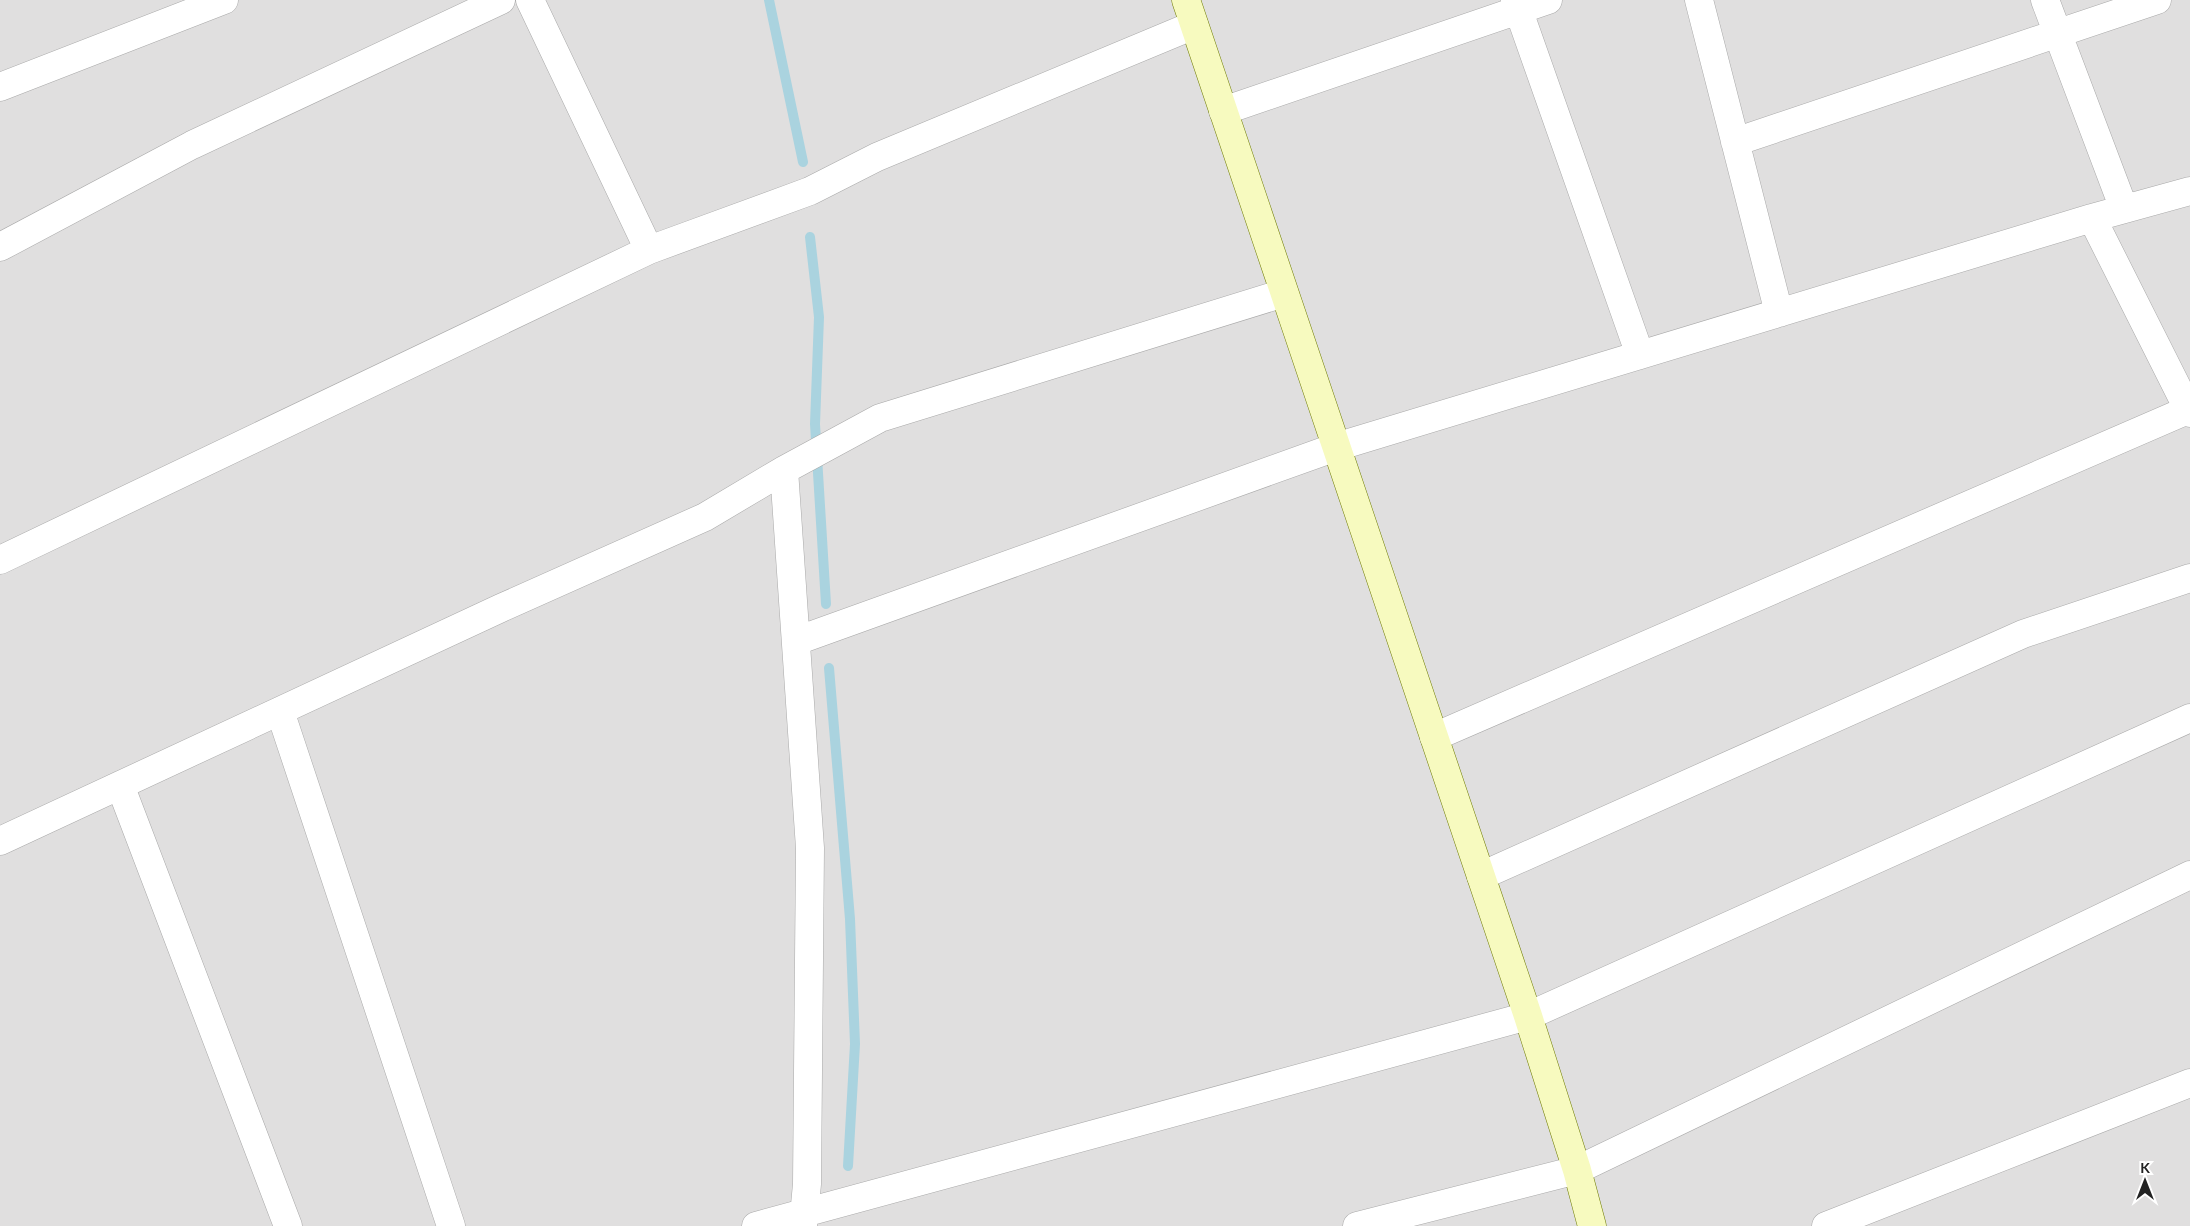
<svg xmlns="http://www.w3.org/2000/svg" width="2190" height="1226" viewBox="0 0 2190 1226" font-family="Lato,sans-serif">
<rect width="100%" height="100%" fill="#f2efe9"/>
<path fill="#e0dfdf" d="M0,0H2190V1226H0Z"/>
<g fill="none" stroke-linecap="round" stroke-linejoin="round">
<path stroke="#aad3df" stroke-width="10" d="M769,0L803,162
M810,237L819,317L815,424L826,604
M829,668L850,919L855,1044L848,1166"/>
<defs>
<path id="street" d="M530,0L649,250
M1515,0L1640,355
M1699,0L1779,313
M2045,0L2124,209
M0,87L224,0
M1223,111L1548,0
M1735,142L2157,0
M2092,218L2190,413
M0,247L192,145L501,0
M784,470L810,848L807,1184L803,1226
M0,560L649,250L810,191L877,157L1194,25
M796,641L1336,447L2092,218L2190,191
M280,711L451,1226
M1434,737L2190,409
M120,785L288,1226
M0,841L501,608L705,517L784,470L880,418L1284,293
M1481,876L2023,634L2190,578
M756,1226L1528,1016L2190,718
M1357,1226L1577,1170L2190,875
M1826,1226L2190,1083"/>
<path id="secondary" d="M1186,0L1528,1016L1577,1170L1592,1226"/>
</defs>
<use href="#street" stroke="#a9a9a9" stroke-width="29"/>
<use href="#secondary" stroke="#707d05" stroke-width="29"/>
<use href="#street" stroke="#fff" stroke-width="28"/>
<use href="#secondary" stroke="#f7fabf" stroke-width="28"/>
</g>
<g transform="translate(2145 1181)" stroke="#ffffff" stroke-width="4" paint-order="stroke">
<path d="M0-4L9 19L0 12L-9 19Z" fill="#222222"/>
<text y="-8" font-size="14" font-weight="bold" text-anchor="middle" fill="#222222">K</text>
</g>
</svg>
